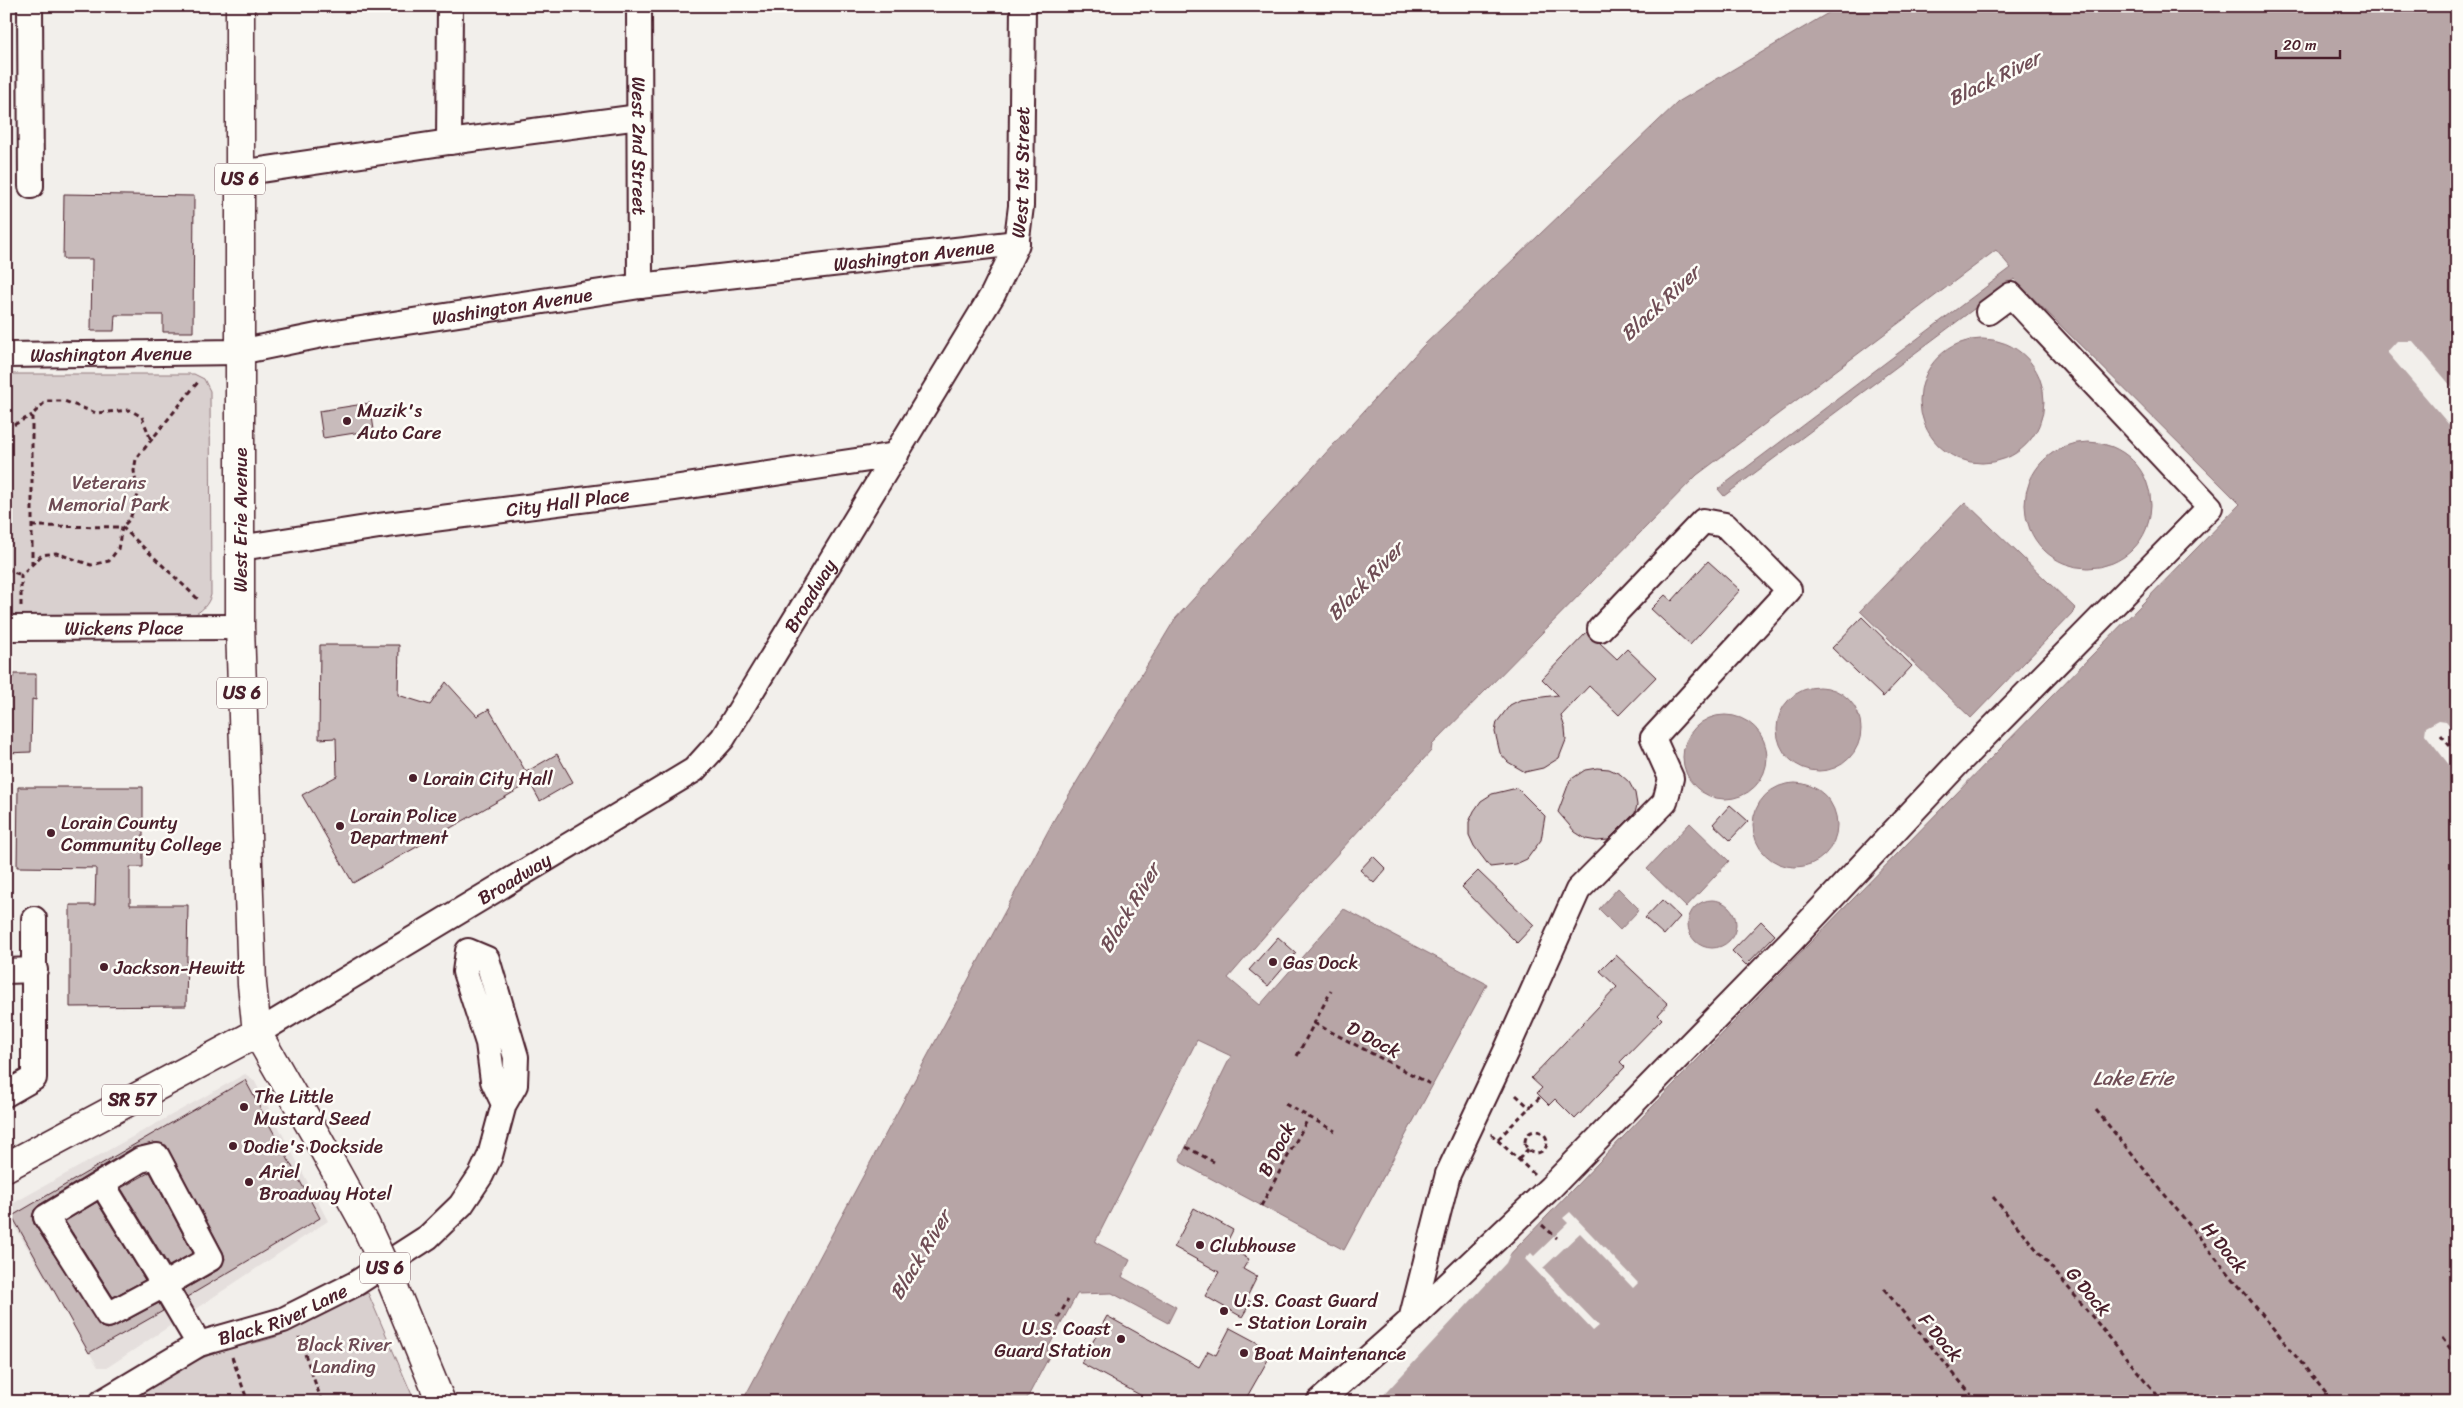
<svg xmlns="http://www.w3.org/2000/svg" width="2463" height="1408" viewBox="0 0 2463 1408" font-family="Sriracha,sans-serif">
<rect width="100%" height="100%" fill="#f2efeb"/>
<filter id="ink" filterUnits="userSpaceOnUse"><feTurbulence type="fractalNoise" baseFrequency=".02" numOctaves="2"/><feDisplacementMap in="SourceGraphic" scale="10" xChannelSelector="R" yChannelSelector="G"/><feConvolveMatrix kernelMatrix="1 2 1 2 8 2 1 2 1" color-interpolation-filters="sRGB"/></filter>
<g filter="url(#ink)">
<path fill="#e5dfdd" d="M245,1074L254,1080L328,1221L108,1367H98L6,1212L12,1204Z"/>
<path fill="#d9d0cf" stroke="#92787d" d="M6,374H194L204,379L210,391L211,595C208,605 202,611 192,616L6,620Z
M368,1293L415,1402H130C160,1382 189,1361 223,1350C241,1345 260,1343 278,1336C310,1324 336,1304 368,1293Z"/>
<path fill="#b7a5a6" stroke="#8b6f75" d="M1840,6H2457V1402H1368L1804,949L2240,504L2014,279L1724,496L1718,489L2011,268L1996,250L1697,475L1432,745L1431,751L1301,894L1228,978L1260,1005L1344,909L1487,984L1344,1250L1182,1163L1180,1159L1231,1056L1197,1040L1095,1242L1130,1260L1122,1277L1176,1307L1168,1323L1112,1293L1077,1294L1047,1350L1051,1353L1025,1402H742L1055,818L1175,619L1423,346L1678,102Z
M1920 401a62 62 0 1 1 124 0a62 62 0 1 1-124 0Z
M2025 505a63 63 0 1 1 126 0a63 63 0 1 1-126 0Z
M1965,502L2076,609L1971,718L1860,611Z
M1777 729a42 42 0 1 1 84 0a42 42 0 1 1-84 0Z
M1683 757a42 42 0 1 1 84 0a42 42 0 1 1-84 0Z
M1753 825a42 42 0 1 1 84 0a42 42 0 1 1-84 0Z
M1690,823L1729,861L1686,907L1647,869Z
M1618,888L1638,908L1637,912L1620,930L1599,909Z
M1688 924a24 24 0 1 1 48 0a24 24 0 1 1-48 0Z"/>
<path fill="#f2efeb" d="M2397,341H2413L2457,393V434L2387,352Z
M2439,720L2446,721L2457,734V775L2425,734L2426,727Z
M1570,1212L1638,1283L1633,1288L1580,1233L1543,1268L1599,1326L1593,1331L1525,1259L1531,1253L1534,1256L1568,1223L1563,1218Z
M1512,1250L1506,1263L1377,1402H1366Z"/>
<path fill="#c8bbbb" stroke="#4a1f2b" d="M64,194L194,196L193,332H163V315H115L114,331H91L92,259H63Z
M370,403L374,430L323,438L319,411Z
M1708,561L1740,590L1690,645L1651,609L1665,595L1672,601Z
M1862,617L1912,666L1883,697L1832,648Z
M1587,632L1591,639L1599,642L1617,659L1627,649L1656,677L1619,715L1589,686L1561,716L1565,728L1566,740L1559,758L1543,768L1525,772L1508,762L1500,753L1495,732L1497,722L1510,705L1520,700L1558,695L1542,679Z
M320,645H399L398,695L430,705L446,682L477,716L489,709L526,772L557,754L573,782L540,801L530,783L353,883L302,795L337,776L336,738L319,739Z
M14,674H36V700L32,699L31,752L6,753V678H13Z
M1597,768L1609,769L1620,774L1629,782L1635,793L1637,805L1635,813L1608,840L1597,841L1586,839L1575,832L1558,812L1570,780L1585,770Z
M18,787H143V867H130V905H188L186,1006L70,1007V905H95L96,868L17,867Z
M1517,788L1545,816L1541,840L1527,859L1516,864L1490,867L1474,846L1469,835V822L1474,811L1481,801L1492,794Z
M1730,805L1748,821L1730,840L1713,824Z
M1373,856L1386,869L1374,883L1360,870Z
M1478,871L1534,925L1517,943L1462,887Z
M1662,900L1680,917L1664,935L1645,918Z
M1761,921L1775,935L1746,965L1732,951Z
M1278,937L1296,953L1268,986L1249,970Z
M1616,955L1668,1004L1658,1015L1662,1019L1620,1062L1625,1067L1575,1119L1555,1099L1549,1105L1537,1093L1542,1088L1531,1078L1617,987L1600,971Z
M245,1080L320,1218L187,1297L183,1290L218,1270L225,1259L223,1252L166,1145L154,1143L133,1148L39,1205L34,1210L32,1217L34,1224L101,1327L107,1329L114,1327L159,1303L163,1311L89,1353L12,1216Z
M150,1172L193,1253L169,1266L121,1188Z
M97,1202L145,1280L113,1297L65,1221Z
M1194,1208L1233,1230L1225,1246L1249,1259L1243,1269L1257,1277L1246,1299L1251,1302L1242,1317L1205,1296L1219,1272L1174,1247Z
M1107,1316L1199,1367L1208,1351L1216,1355L1230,1328L1273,1351L1244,1402H1153L1081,1363Z"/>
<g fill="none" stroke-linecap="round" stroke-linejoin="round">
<defs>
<g id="minor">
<path d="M30,6L31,186"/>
<path d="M450,6L449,142L639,117"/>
<path id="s1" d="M639,6L640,286"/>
<path d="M240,173L449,142"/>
<path id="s2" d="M6,355L239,352L322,335L640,286L1017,243"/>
<path id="s3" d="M240,548L379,526L674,488L896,455"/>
<path id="s4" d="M6,628L240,627"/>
<path d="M6,971L35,970"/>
<path id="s5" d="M257,1033L694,770L723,738L993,294L1016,246L1021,206L1023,6"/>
<path d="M6,1094L34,1078V919"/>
<path d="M109,1195L164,1285L108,1315L46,1217L140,1160L157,1156L211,1258L164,1285L199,1344"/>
<path d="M1411,1320L1448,1174L1506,1051L1578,890L1665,802L1671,778L1653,738L1789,590L1725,525L1703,521L1600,629"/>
<path id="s6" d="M102,1402L199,1344L283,1320L355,1284L428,1237L461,1205L481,1175L490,1156L504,1104L515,1085L516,1057L487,959L468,951L465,972L488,1043L493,1081L504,1104"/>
<path d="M1319,1402L1411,1320L1550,1188L1792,940L1961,760L2210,507L2011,295L1988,312"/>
</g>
<path id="major" d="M240,6V627L252,984L257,1033L318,1139
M6,1167L257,1033"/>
</defs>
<use href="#minor" stroke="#4a1f2b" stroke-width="28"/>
<use href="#major" stroke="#4a1f2b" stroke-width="31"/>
<path stroke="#4a1f2b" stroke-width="3" stroke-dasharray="5 4" stroke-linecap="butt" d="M6,429L32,415
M32,526L122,527L199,600
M32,565V415L46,401H64L96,413L130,410L142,417L151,440
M6,569L21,575
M21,606V575L42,555L56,553L91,565L109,561L118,549L122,527L130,519L138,495L134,471L136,459L198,382
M2441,735L2457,755
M1314,1023L1432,1085
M1297,1056L1331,991
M1516,1095L1530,1108
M1285,1104L1335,1131
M2096,1110L2333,1402
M1525 1142a11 11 0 1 1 22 0a11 11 0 1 1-22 0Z
M1491,1134L1534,1174
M1498,1139L1541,1096
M1186,1147L1214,1162
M1519,1159L1528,1149
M1993,1197L2163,1402
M1261,1206L1309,1117
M1542,1225L1557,1238
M1884,1289L1977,1402
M1058,1318L1068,1300
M299,1337L322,1402
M2442,1338L2457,1357
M232,1357L248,1402
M1748,1397L1752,1402"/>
<use href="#minor" stroke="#fdfcf7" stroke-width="24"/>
<use href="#major" stroke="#fdfcf7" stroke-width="28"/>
<defs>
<path id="major-bridge" d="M318,1139L365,1224L392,1283L441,1402"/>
</defs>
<use href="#major-bridge" stroke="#4a1f2b" stroke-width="31" stroke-linecap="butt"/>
<use href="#major-bridge" stroke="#fdfcf7" stroke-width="28"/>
</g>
</g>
<g fill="#4a1f2b" stroke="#fdfcf7" stroke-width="2">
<circle cx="347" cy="421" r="5"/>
<circle cx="413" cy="778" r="5"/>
<circle cx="340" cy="826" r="5"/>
<circle cx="51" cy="833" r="5"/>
<circle cx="1273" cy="962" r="5"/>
<circle cx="104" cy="967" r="5"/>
<circle cx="244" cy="1107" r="5"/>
<circle cx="233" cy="1146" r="5"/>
<circle cx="249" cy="1182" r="5"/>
<circle cx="1200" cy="1245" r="5"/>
<circle cx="1224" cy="1311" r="5"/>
<circle cx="1121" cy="1339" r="5"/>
<circle cx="1244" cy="1353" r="5"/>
</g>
<g text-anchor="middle" stroke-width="5" stroke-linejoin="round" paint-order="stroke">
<g fill="#fdfcf7" stroke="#806168" stroke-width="1">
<rect x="215" y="163.5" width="50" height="31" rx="4"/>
<rect x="217" y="677.5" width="50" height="31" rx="4"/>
<rect x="102" y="1084.5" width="60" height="31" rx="4"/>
<rect x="360" y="1252.5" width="50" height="31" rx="4"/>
</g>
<g font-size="18" font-weight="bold" fill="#4a1f2b">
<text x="240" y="185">US 6</text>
<text x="242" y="699">US 6</text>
<text x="132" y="1106">SR 57</text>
<text x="385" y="1274">US 6</text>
</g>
<g font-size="19" fill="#4a1f2b" stroke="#fdfcf7">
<text dy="7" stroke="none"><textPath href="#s1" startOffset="140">West 2nd Street</textPath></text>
<text dy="7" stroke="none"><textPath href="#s5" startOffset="1200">West 1st Street</textPath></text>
<text dy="7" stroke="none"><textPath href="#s2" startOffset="915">Washington Avenue</textPath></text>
<text dy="7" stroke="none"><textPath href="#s2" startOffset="510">Washington Avenue</textPath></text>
<text dy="7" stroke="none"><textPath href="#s2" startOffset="105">Washington Avenue</textPath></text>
<text dy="7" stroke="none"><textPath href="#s3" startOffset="331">City Hall Place</textPath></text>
<text transform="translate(240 520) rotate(-90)" y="7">West Erie Avenue</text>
<text dy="7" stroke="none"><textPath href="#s5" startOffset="720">Broadway</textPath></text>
<text dy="7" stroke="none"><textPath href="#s4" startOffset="118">Wickens Place</textPath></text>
<text dy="7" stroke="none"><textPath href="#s5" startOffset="300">Broadway</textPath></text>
<text transform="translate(1374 1039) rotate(28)" y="7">D Dock</text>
<text transform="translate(1276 1149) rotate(-62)" y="7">B Dock</text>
<text transform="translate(2225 1247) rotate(51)" y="7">H Dock</text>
<text transform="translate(2089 1291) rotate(50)" y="7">G Dock</text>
<text dy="7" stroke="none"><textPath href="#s6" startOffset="202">Black River Lane</textPath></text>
<text transform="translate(1941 1337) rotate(50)" y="7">F Dock</text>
</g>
<g font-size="19" fill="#4a1f2b" stroke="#fdfcf7" text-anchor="start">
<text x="357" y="417">Muzik's<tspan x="357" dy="22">Auto Care</tspan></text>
<text x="423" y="785">Lorain City Hall</text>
<text x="350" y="822">Lorain Police<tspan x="350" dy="22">Department</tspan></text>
<text x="61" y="829">Lorain County<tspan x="61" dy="22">Community College</tspan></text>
<text x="1283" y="969">Gas Dock</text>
<text x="114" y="974">Jackson-Hewitt</text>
<text x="254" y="1103">The Little<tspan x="254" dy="22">Mustard Seed</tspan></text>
<text x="243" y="1153">Dodie's Dockside</text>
<text x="259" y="1178">Ariel<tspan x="259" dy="22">Broadway Hotel</tspan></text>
<text x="1210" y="1252">Clubhouse</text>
<text x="1234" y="1307">U.S. Coast Guard<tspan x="1234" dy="22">- Station Lorain</tspan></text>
<text x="1111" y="1335" text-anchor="end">U.S. Coast<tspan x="1111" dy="22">Guard Station</tspan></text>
<text x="1254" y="1360">Boat Maintenance</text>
</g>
<g font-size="19" fill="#6e4b54" stroke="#fdfcf7">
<text x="109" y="489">Veterans<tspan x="109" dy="22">Memorial Park</tspan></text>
<text x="344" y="1351">Black River<tspan x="344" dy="22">Landing</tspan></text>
</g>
<g font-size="20" font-style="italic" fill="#704e56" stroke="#fdfcf7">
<text transform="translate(1994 78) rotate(-26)" y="7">Black River</text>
<text transform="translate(1660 303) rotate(-43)" y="7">Black River</text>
<text transform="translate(1365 581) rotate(-46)" y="7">Black River</text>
<text transform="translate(1129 908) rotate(-59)" y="7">Black River</text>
<text x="2133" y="1085">Lake Erie</text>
<text transform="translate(920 1255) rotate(-59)" y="7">Black River</text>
</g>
</g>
<rect width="2463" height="1408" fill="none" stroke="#fdfcf7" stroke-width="25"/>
<rect x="12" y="12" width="2438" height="1383" fill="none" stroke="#4a1f2b" stroke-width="2" filter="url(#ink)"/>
<path d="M2276 50v8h64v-8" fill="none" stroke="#4a1f2b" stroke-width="2.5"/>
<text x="2283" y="50" font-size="15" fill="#4a1f2b" stroke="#fdfcf7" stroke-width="4" paint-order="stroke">20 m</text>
</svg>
